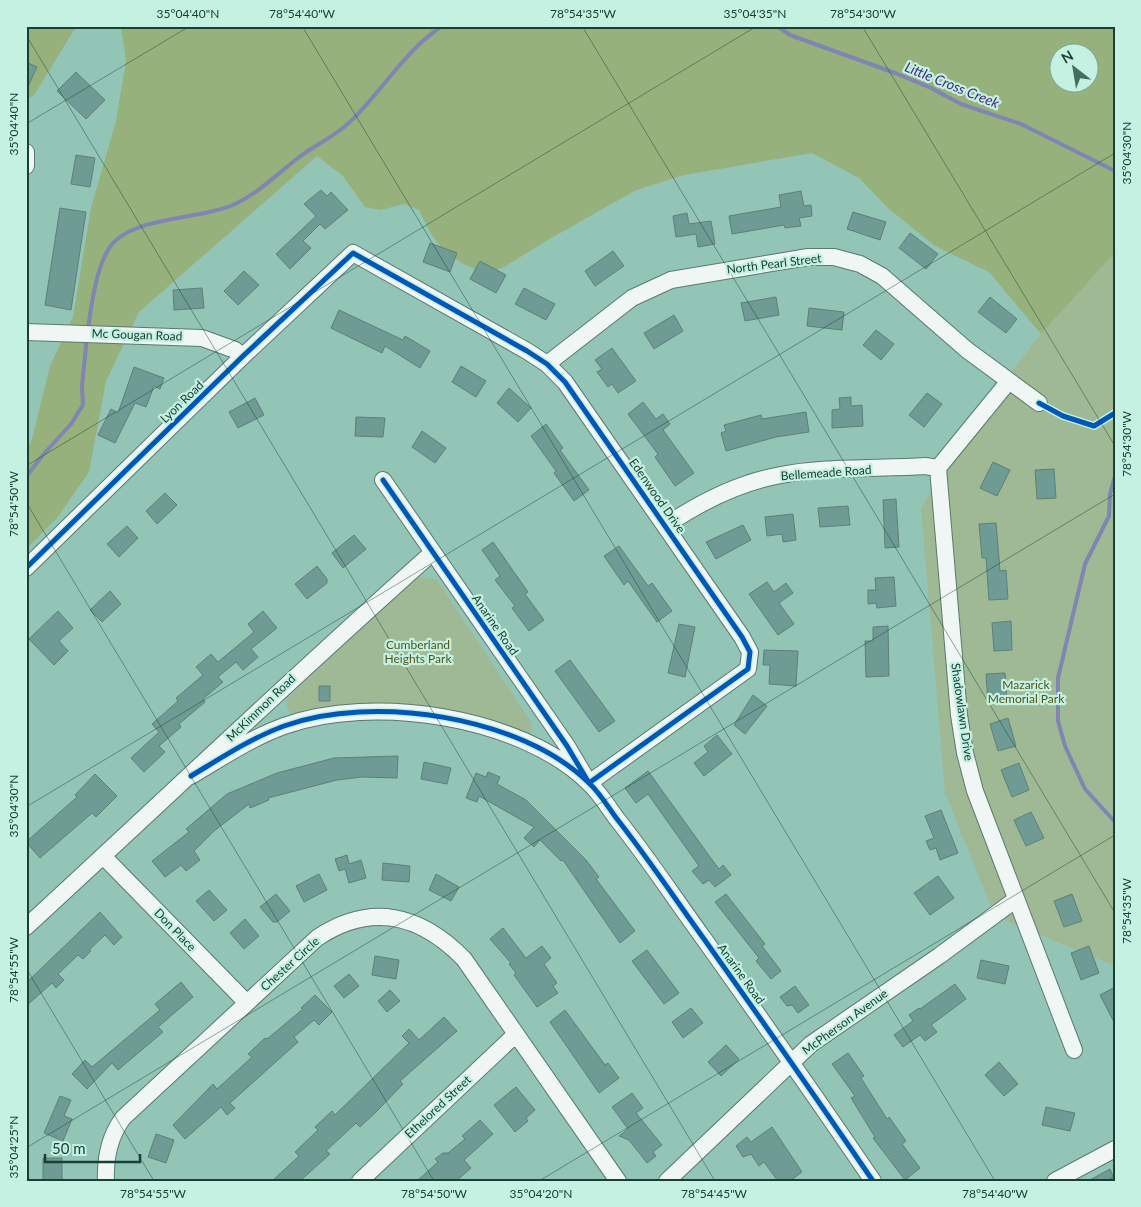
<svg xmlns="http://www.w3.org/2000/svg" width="1141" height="1207" viewBox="0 0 1141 1207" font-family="Lato,sans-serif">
<rect width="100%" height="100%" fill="#92c5b6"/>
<path fill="#9fb994" d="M777,26L1115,147V966L995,916L945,793L921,508L975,419L1061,308L822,151L705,152L561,226L546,241L504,267L466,266L431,235Z
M417,577L435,579L440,584L531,722L532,732L526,735L460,717L293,716C288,710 286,706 287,698Z"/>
<path fill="#96b17b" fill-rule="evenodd" d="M26,26H82L74,30L34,95L26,99Z
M121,26H1115V252L1041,334L989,272L935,246L889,209L859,178L812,153L684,175L636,190L546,241L504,267L486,274C447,258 437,248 419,210L404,204L381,210L365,207L343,176L317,156L139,312L106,381L89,472L57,518L26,549V452L32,439L50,366L73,317L91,208L116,121L126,61ZM1058,52H1088V82H1058Z"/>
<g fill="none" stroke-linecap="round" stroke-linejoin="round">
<path stroke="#8185b2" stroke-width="4" d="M777,26L790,35L895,73L931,88L961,104L1021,124L1115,171
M88,330C91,306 97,258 115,241C144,215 203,220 237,203C260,192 278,173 298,158C316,144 337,136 353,119C384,88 405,51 442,26
M1115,476L1110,494L1109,516L1085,564L1058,678V721L1065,746L1085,789L1115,822
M26,477L42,456L71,424L83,405L82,386L87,337"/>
</g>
<path fill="#6e9b93" stroke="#5e8079" d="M26,62L37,67L26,91Z
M76,72L105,100L86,119L57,91Z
M76,155L95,158L90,187L71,184Z
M321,190L327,196L331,192L348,210L325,229L320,224L303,241L311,248L290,269L276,254L316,216L304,204Z
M801,191L804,206L811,205L812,216L799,218L801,226L785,228L784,225L732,234L729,216L781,207L779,195Z
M60,208L86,212L71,310L45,305Z
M853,212L886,222L880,240L847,229Z
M687,213L689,224L711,221L715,244L698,247L696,234L676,237L673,216Z
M910,233L938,254L926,269L899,248Z
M430,243L457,253L450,272L423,262Z
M613,251L624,266L595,286L585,271Z
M480,261L506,275L496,293L470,279Z
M244,271L259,285L238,305L224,291Z
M202,288L204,308L174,310L173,290Z
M524,288L555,304L546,320L515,304Z
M776,297L779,315L745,321L741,303Z
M990,297L1017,319L1006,333L978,312Z
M809,308L844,312L842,330L807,326Z
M339,310L403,340L405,336L430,351L420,368L385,346L382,353L331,328Z
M674,315L683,331L654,349L644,333Z
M876,330L894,344L881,360L863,345Z
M612,348L636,381L618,393L612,384L608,387L597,372L602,369L595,360Z
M461,366L486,381L476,397L452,382Z
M134,367L164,378L160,389L154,386L146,407L135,403L115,443L98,435L111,409L118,413Z
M509,388L531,408L518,422L497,403Z
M927,393L942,404L924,427L909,415Z
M851,397V406L862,405L863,426L832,428V410L840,409L839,398Z
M255,398L264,415L238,428L229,412Z
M643,402L656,419L663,414L670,424L663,430L694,473L675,486L655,457L658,454L628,414Z
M806,412L809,432L776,437L726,451L721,433L726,431L724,425L761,415L762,419Z
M356,417L385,418L383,437L355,436Z
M546,424L563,448L560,450L589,490L574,501L554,473L556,471L531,436Z
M422,431L446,448L435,463L412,447Z
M993,462L1010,470L997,496L980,488Z
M1054,469L1056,498L1037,499L1035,470Z
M165,493L177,505L157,524L146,511Z
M896,499L899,547L885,548L883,500Z
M848,506L850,525L820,527L818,508Z
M793,514L796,540L783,542L782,534L767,536L765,517Z
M996,523L1000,571L1006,570L1008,599L989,600L986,558H982L979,524Z
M743,525L751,540L716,559L706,542Z
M127,526L138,538L119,557L107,544Z
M354,535L366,549L343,568L332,553Z
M493,542L528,592L525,594L544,620L529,631L512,608L515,606L495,580L500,576L482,550Z
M619,546L648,586L652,583L672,611L657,622L628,581L624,585L604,556Z
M317,566L327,579V583L307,599L295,584Z
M894,577L896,606L877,608L876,603L868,604V590H876L875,578Z
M767,582L774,592L786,583L793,593L779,603L794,624L778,635L749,594Z
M110,591L121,604L102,622L90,610Z
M58,611L73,628L59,641L68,651L54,665L29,639Z
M263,611L277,628L251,649L258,657L243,670L236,662L218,677L223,682L203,699L205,702L179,724L181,727L159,746L165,752L144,772L131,758L159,732L152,724L178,701L176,698L203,675L196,667L211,654L218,662L254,632L248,624Z
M1011,621L1012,650L994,651L992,623Z
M679,624L695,627L685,677L668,673Z
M888,626L889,676L866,677L865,641H873V627Z
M764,650L798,651L796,686L769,684L770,665H763Z
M570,660L615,721L599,732L555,671Z
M1005,673L1007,702L988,703L986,674Z
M319,686H330V701H319Z
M753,695L767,706L745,734L734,725Z
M1008,718L1016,746L998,751L990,724Z
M717,735L732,754L704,776L694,763L708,752L704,746Z
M398,756L397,778L362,777L337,780L268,798L269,800L250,808L249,804L214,831L194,851L200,860L186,871L181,865L165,877L152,861L189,832L186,829L227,794L277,773L334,758Z
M424,762L451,768L447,784L421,779Z
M1019,763L1029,790L1012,797L1001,770Z
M648,771L710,857L719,869L723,865L731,875L715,887L709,880L703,884L692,871L699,866L648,794L636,803L625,788Z
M488,772L500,777L497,784L526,800L586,860L599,877L596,879L635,931L620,943L563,860L561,861L540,840L534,847L524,838L534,827L479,796L477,802L466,798L476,773L486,777Z
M95,774L117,796L96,817L92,813L40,858L26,842L77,797L75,795Z
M941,810L958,853L940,860L936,848L930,850L926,841L934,838L925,816Z
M1031,812L1044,838L1026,846L1014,820Z
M347,855L349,864L361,860L366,878L349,883L345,869L339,871L335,859Z
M383,863L410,866L409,882L382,880Z
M319,874L327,890L304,902L296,886Z
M436,874L459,887L451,901L429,890Z
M938,876L954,898L930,915L914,893Z
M209,890L227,910L214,921L196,901Z
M276,894L290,911L277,922H273L260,907Z
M726,894L765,944L762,946L781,971L771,979L756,961L759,958L715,902Z
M1072,894L1082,921L1064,927L1054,901Z
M100,912L122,937L114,945L105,935L89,950L91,951L83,959L78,955L58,974L64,980L56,988L52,983L26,1006V983Z
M245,919L259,936L244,949L230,933Z
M503,928L526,958L542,946L551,958L544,964L557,983L553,986L558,993L537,1007L514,975L516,973L509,964L511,963L490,939Z
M1089,946L1099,973L1081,980L1071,953Z
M647,950L679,993L664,1004L632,961Z
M375,956L399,960L396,979L372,975Z
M981,960L1009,966L1005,984L977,978Z
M349,974L359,986L344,998L334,986Z
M181,982L193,997L158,1027L163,1032L118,1070L112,1063L87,1089L72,1074L85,1060L92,1067L160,1010L155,1004Z
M955,984L966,999L931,1025L937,1032L925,1041L920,1035L903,1047L894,1035L913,1021L909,1015L919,1008L920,1009Z
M795,986L809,1005L798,1013L792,1005L787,1006L780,997Z
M1115,987V1024L1100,995Z
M390,990L400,1001L387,1012L378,1001Z
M315,995L332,1012L319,1025L314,1020L294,1037L298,1042L230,1103L235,1108L227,1115L221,1107L185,1139L173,1125L213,1084L217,1089L252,1057L248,1054L265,1038L267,1039L303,1009L301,1008Z
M691,1008L703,1023L683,1038L672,1022Z
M565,1010L605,1065L608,1063L619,1078L599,1093L550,1022Z
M444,1017L457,1031L400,1081L403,1084L377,1111L360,1127L356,1123L326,1151L330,1154L300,1181H272L299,1156L295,1152L318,1130L315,1127L332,1111L335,1115L409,1043L402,1036L409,1029L419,1040Z
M726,1045L739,1059L721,1076L708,1062Z
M848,1053L864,1076L861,1078L887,1119L889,1117L906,1141L902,1144L920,1168L905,1180L873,1138L875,1137L851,1098L855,1096L832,1064Z
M999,1062L1018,1084L1004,1096L985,1075Z
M516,1087L535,1110L526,1118L528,1121L515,1132L494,1105Z
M632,1093L643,1108L636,1113L662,1145L653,1152L656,1156L647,1163L629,1140L619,1136L628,1129L612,1107Z
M60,1096L71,1100L64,1116L72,1119L63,1141L44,1133Z
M1046,1107L1075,1113L1070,1131L1042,1125Z
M480,1120L493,1134L464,1160L471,1168L456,1181H417L438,1162L435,1159L443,1153H448L465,1139L462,1136Z
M772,1127L802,1172L790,1181H778L764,1162L759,1166L751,1154L743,1157L736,1146L747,1137L751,1142Z
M156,1134L174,1140L166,1163L148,1157Z
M43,1158H62V1181H43Z
M1110,1169L1115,1181H1088Z"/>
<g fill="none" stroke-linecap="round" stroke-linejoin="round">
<defs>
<path id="minor" d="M26,152V166
M26,332L202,338L235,350L242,357
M547,364L632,298L671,280L808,257H834L860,264L882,276L967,350L1039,403
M1009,381L938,468L959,715L965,753L975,791L1074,1050
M665,526C699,503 736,484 776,476C823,466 877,469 925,466L938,468
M26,568L242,357L353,253L527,351L547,364L565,382L742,637L750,652L748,669L589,783L567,746L383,480
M191,776C221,758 251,738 284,726C372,694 521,716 589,783C600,793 608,807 617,819C648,858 675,899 704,939C761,1019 817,1099 873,1181
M103,856L247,1003
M26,927C162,802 295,675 432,553
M106,1181C105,1158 109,1137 123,1118L317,938C371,902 420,914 464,959L618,1181
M360,1181L516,1034
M667,1181L811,1044L939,956L1015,900
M1055,1181L1115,1149"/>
</defs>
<use href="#minor" stroke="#597a70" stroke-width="18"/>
<use href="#minor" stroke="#eff6f4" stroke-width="16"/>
<defs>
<path id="cycleway" d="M1039,403L1063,416L1094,426L1115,413
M26,568L242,357L353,253L527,351L547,364L565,382L742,637L750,652L748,669L589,783L567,746L383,480
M191,776C221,758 251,738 284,726C372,694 521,716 589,783C600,793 608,807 617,819C648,858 675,899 704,939C761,1019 817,1099 873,1181"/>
</defs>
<use href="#cycleway" stroke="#c5f1e2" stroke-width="8"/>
<use href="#cycleway" stroke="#0057b8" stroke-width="5"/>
</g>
<path fill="none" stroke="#184035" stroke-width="1" stroke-opacity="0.45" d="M302,26L995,1181M582,26L1115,913M862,26L1115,446M26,35L715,1181M26,124L190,26M26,466L757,26M26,502L434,1181M26,807L1115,153M26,968L154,1181M26,1148L1115,494M539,1181L1115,835M1107,1181L1115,1176"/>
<g text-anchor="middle" stroke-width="4.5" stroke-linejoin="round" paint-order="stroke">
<g font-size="12" fill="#184035" stroke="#c5f1e2">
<text transform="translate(774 264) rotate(-7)" y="4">North Pearl Street</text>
<text transform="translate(137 335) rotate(2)" y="4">Mc Gougan Road</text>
<text transform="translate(182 402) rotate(-44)" y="4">Lyon Road</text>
<text transform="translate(826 473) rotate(-4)" y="4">Bellemeade Road</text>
<text transform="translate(657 496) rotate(55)" y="4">Edenwood Drive</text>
<text transform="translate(495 625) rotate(55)" y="4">Anarine Road</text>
<text transform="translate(261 708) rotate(-44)" y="4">McKimmon Road</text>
<text transform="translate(962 712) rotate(82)" y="4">Shadowlawn Drive</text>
<text transform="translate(175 930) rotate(46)" y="4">Don Place</text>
<text transform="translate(290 964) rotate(-42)" y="4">Chester Circle</text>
<text transform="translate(741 974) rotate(54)" y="4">Anarine Road</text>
<text transform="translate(845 1022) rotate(-36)" y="4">McPherson Avenue</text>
<text transform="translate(438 1107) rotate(-43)" y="4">Ethelored Street</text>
</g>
<g font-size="12" fill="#525618" stroke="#c5f1e2">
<text x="418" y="649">Cumberland<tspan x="418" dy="14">Heights Park</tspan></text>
<text x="1026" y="689">Mazarick<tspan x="1026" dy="14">Memorial Park</tspan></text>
</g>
<g font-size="14" font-style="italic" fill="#43267e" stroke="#c5f1e2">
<text transform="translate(952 85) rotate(22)" y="5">Little Cross Creek</text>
</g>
</g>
<rect width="1141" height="1207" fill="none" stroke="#c5f1e2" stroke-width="55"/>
<g transform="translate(1074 68) rotate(329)"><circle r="24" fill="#c5f1e2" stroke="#80aa9d"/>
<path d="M0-4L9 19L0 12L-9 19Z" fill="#436f62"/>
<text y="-8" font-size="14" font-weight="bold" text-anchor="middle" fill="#184035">N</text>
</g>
<path d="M45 1154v8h95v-8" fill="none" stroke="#184035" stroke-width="2.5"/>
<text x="52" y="1154" font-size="15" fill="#184035" stroke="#c5f1e2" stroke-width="4" paint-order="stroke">50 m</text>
<rect x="28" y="28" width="1086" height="1152" fill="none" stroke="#184035" stroke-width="2"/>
<g font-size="12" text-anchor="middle" fill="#184035">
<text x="188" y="18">35°04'40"N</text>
<text x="302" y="18">78°54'40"W</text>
<text x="583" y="18">78°54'35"W</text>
<text x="755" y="18">35°04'35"N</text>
<text x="863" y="18">78°54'30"W</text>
<text transform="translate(14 124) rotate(-90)" y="4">35°04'40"N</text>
<text transform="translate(1127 153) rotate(-90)" y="4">35°04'30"N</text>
<text transform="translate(1127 444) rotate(-90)" y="4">78°54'30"W</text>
<text transform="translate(14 504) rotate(-90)" y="4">78°54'50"W</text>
<text transform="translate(14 806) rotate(-90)" y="4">35°04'30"N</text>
<text transform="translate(1127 911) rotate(-90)" y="4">78°54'35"W</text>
<text transform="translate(14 970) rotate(-90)" y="4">78°54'55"W</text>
<text transform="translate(14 1147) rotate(-90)" y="4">35°04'25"N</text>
<text x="153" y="1198">78°54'55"W</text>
<text x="434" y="1198">78°54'50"W</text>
<text x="541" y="1198">35°04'20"N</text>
<text x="714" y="1198">78°54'45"W</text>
<text x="995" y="1198">78°54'40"W</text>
</g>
</svg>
